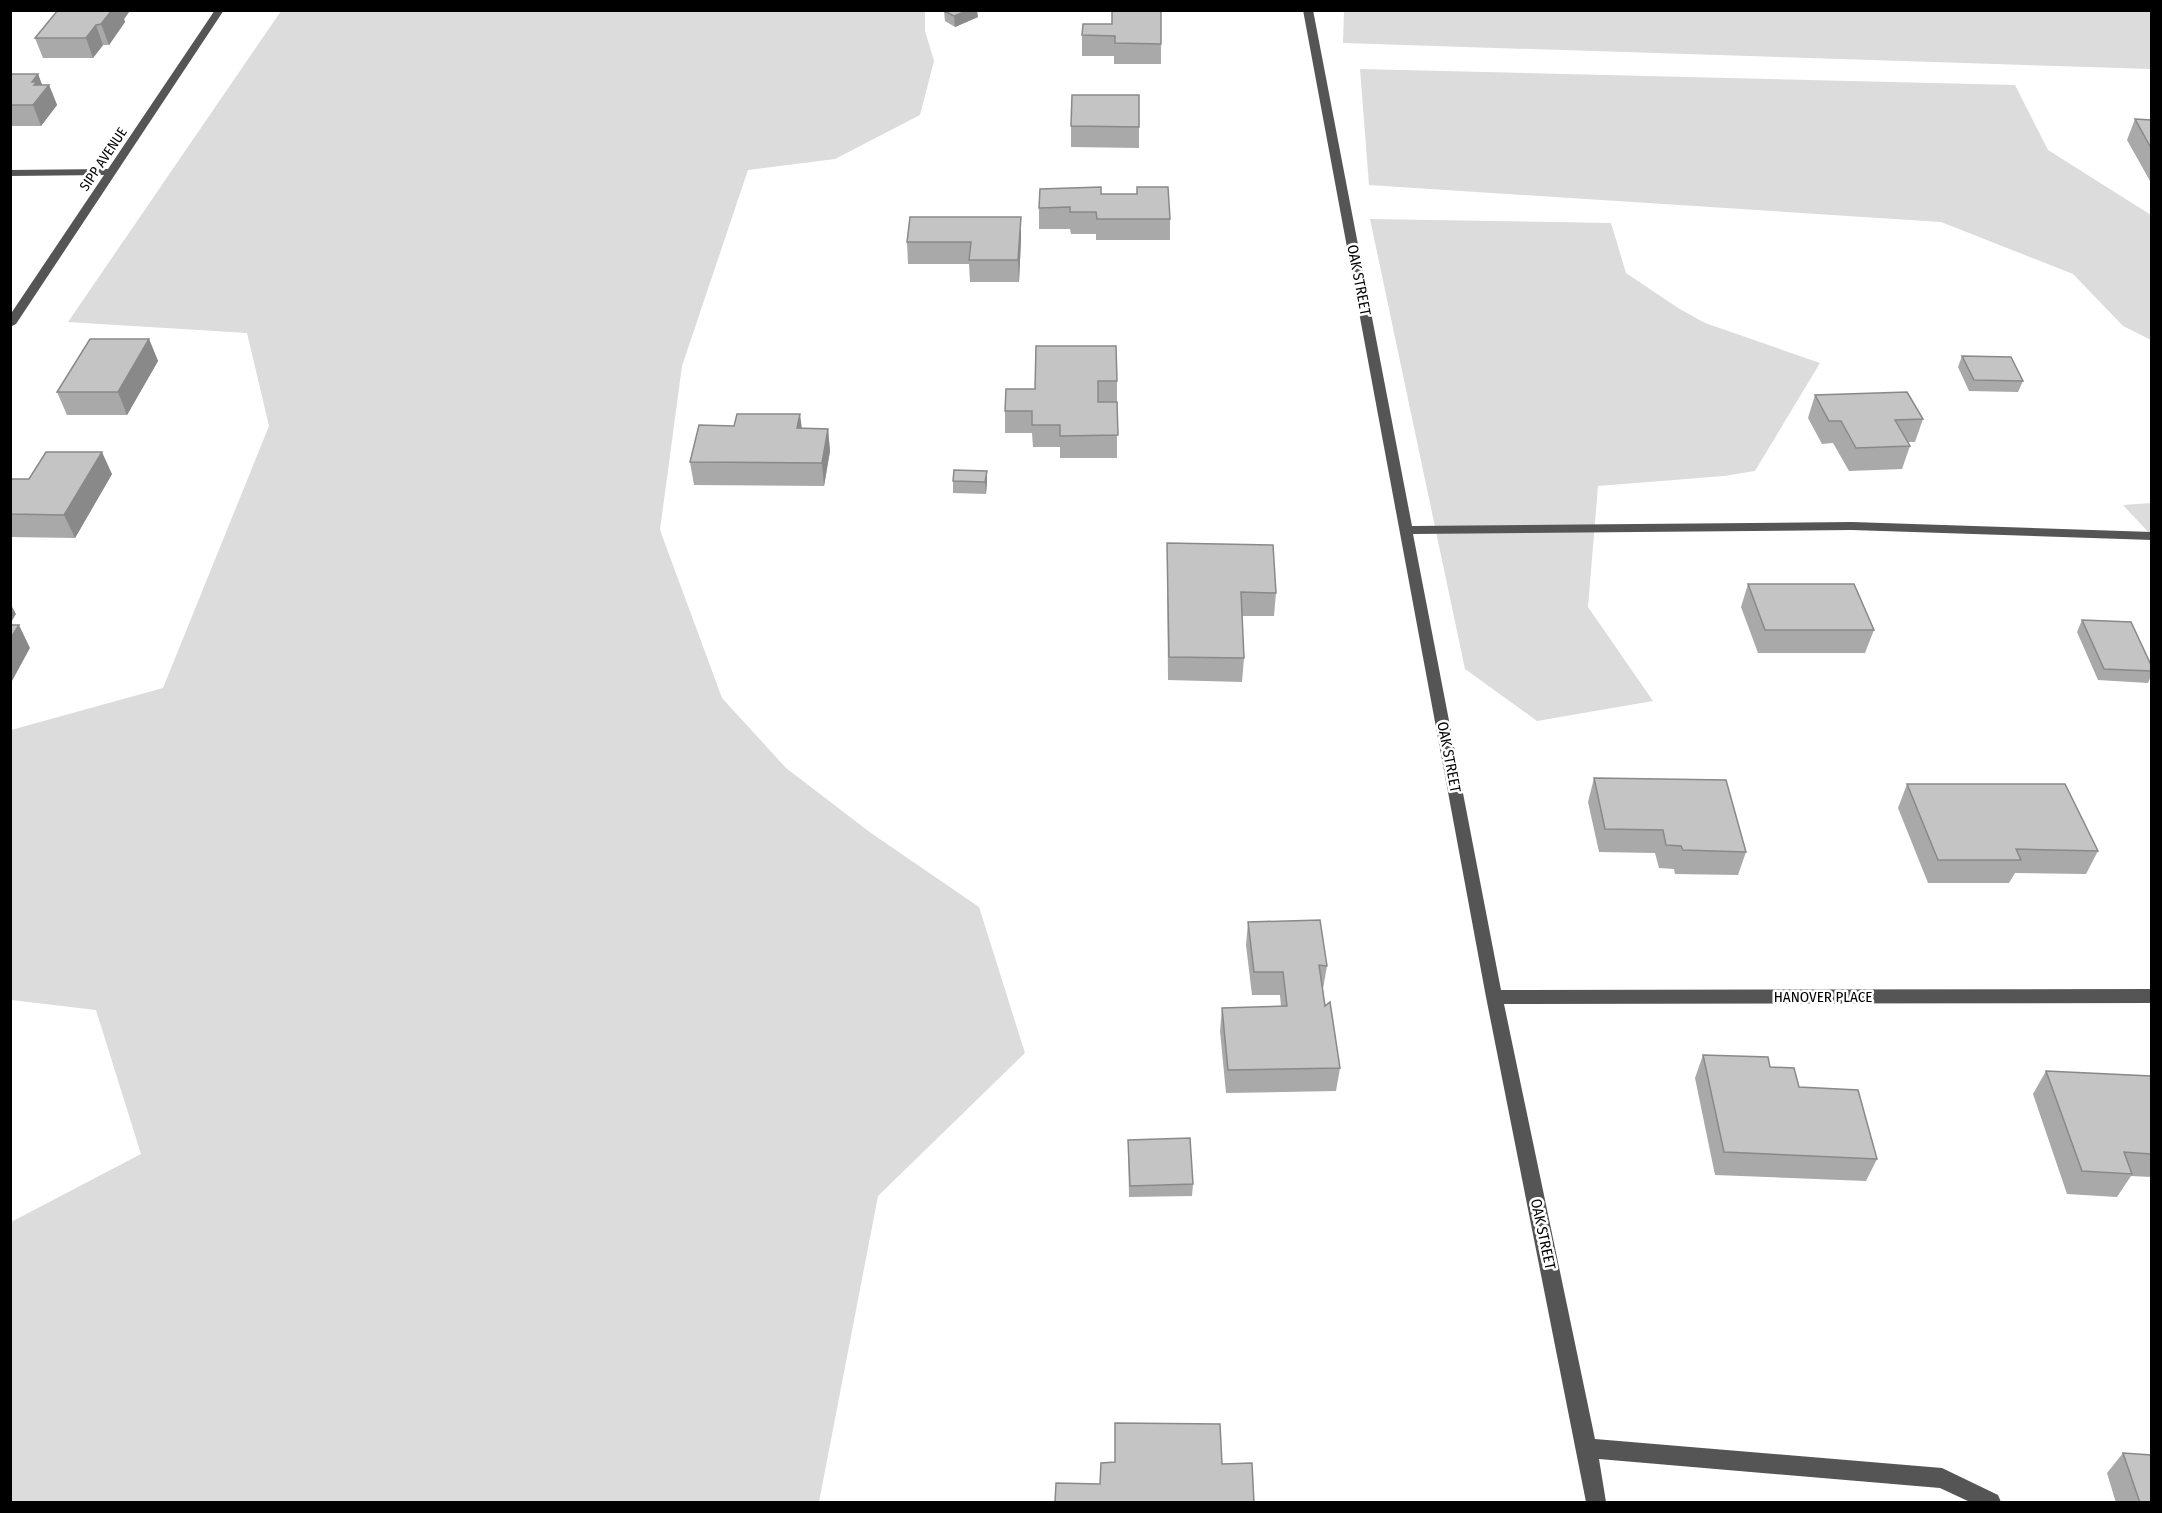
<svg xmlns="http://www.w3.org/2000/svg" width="2162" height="1513" viewBox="0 0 2162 1513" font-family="'Fira Sans Condensed',sans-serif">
<rect width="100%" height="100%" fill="#fff"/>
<path fill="#dcdcdc" d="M1344,10L2151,11V69L1343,43Z
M281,11H925V31L934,61L920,115L835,159L748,170L682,366L660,530L722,698L786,768L871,833L979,907L1025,1053L878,1196L819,1502H11V1222L141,1154L96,1010L11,1000V730L163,688L269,426L247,333L68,322Z
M1360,69L2015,85L2048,150L2151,215V340L2123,326L2073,274L1941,222L1369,185Z
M1370,219L1611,223L1626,273L1678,308L1705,323L1820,363L1755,471L1724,476L1598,486L1588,607L1653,701L1537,721L1465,669Z
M2151,503V535L2123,505Z"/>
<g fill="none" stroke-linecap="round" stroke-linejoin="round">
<path fill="#555" fill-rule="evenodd" d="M215,10H224L16,324L10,327V315L104,175L10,176V170L108,169Z
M1303,10H1313L1412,526L1852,522L2152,532V540L1852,530L1413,534L1501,990L2152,989V1003L1504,1004L1595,1439L1942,1468L1998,1495L2001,1502H1970L1940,1488L1599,1459L1606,1502H1586L1486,997Z"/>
</g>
<path fill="#a9a9a9" d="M58,10H129V12L124,19L125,22L109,45H103L93,58H43L35,38Z
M944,11L978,17L955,27L945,21Z
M1112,24L1161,44V64H1114V56H1082V35Z
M10,74H38L42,85H49L57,105L41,126H10Z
M1139,95V148L1071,147V126Z
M2135,119L2151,120V181H2150L2127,140Z
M1101,194L1170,219V240H1096V234H1071L1070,229H1039V208Z
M1021,217V239L1019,282H970L969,264H908L907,242Z
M149,339L158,361L127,415H67L57,392Z
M1036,346L1117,381V458H1060V447H1033L1032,433H1005V411L1035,389Z
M1962,356L2023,381L2018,392L1969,391L1958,367Z
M1815,395L1923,419L1915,442H1908L1910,446L1902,469L1849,471L1833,443L1822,444L1808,418Z
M802,428L828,429L830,451L824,486L694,485L690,462Z
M987,471V482L986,494L953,493V481Z
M112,474L75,538L10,537V479H29Z
M1167,543L1276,593L1274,616H1242L1244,658L1242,682L1168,680L1167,566Z
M1748,584L1874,630L1865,653H1758L1741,607Z
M2082,620L2151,665V676L2148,683L2098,680L2077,632Z
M1594,778L1746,852L1738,875L1675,874L1674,869L1659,868L1655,853L1599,852L1588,802Z
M1907,784L2098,851L2086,874L2015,873L2009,883H1928L1898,808Z
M1248,922L1327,966L1323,989L1325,1006L1340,1068L1336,1091L1226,1093L1220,1031L1222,1008L1281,1007L1280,995H1252L1246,945Z
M1703,1055L1799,1087L1877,1159L1866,1181L1715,1175L1695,1078Z
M2046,1071L2151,1076V1177L2131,1176L2117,1197L2067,1194L2033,1094Z
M1128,1140L1193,1184L1192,1196L1129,1197Z
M2123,1453L2151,1503H2116L2107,1473Z"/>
<path fill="#898989" d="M112,10H129V12L124,19L125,22L109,45L101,24Z
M969,10H977L978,17L955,27L954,16Z
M96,25L103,45L93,58L86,38Z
M38,74L44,90L49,85L57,105L41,126L33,105L32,82Z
M1021,217V239L1019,282L1018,260Z
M149,339L158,361L127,415L118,392Z
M800,414L803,437L797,428Z
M828,429L830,451L824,486L822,463Z
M102,452L112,474L75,538L64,515Z
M987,471V482L986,494L985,482Z
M10,603L16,614L10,624Z
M19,625L30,648L12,681L10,679V639Z"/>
<path fill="#c4c4c4" stroke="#898989" stroke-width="1.5" d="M58,10H112L101,24L96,25L86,38H35Z
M945,10H969L954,16L944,11Z
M1112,10H1161V44L1115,43V36L1082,35L1083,24H1112Z
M10,74H38L32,82H37L34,85H49L33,105H10Z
M1072,95H1139V127L1071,126Z
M2135,119L2151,120V148Z
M1101,187V194H1137V187H1168L1170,219H1097L1096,212H1070V207L1039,208L1040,189Z
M910,217H1021L1018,260H969L971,242H907Z
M90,339H149L118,392H57Z
M1036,346H1116L1117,381H1098V402H1117L1118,435L1060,436V425H1032V411H1005L1006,389H1035Z
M1962,356L2011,357L2023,381L1974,380Z
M1907,392L1923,419L1895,420L1910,446L1856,448L1841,421H1829L1815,395Z
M737,414H800L797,428L828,429L822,463L690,462L699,425L734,426Z
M46,452H102L64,515L10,514V479H29Z
M954,470L987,471L985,482L953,481Z
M1167,543L1273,545L1276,593L1241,592L1244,658L1169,657Z
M1748,584H1854L1874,630H1765Z
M2082,620L2131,622L2151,665V671L2104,669Z
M10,625H19L10,639Z
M1594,778L1726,780L1746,852L1683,850L1681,846L1666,845L1663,830L1605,829Z
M1907,784H2065L2098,851L2016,849L2021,860H1938Z
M1320,920L1327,966L1319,965L1325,1006L1330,1002L1340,1068L1228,1070L1222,1008L1287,1006L1283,972H1254L1248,922Z
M1703,1055L1768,1057L1770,1067L1794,1068L1799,1087L1858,1090L1877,1159L1724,1152Z
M2046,1071L2151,1076V1154L2124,1152L2132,1174L2082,1171Z
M1190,1138L1193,1184L1130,1186L1128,1140Z
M1115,1423L1220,1424L1222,1464L1252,1463L1254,1503H1055L1056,1483L1100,1484L1101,1463L1115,1462Z
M2123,1453L2151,1455V1503H2140Z"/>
<g text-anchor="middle" stroke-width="5" stroke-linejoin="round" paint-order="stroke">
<g font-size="14" fill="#000" stroke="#fff">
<text transform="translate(103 159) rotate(-56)" y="5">SIPP AVENUE</text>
</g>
<g font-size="15" fill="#000" stroke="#fff">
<text transform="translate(1359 280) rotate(79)" y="5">OAK STREET</text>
<text transform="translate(1449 757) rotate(79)" y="5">OAK STREET</text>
<text x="1823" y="1002">HANOVER PLACE</text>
<text transform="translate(1543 1234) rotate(78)" y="5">OAK STREET</text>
</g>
</g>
<rect width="2162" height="1513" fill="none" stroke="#000000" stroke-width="24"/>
</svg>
